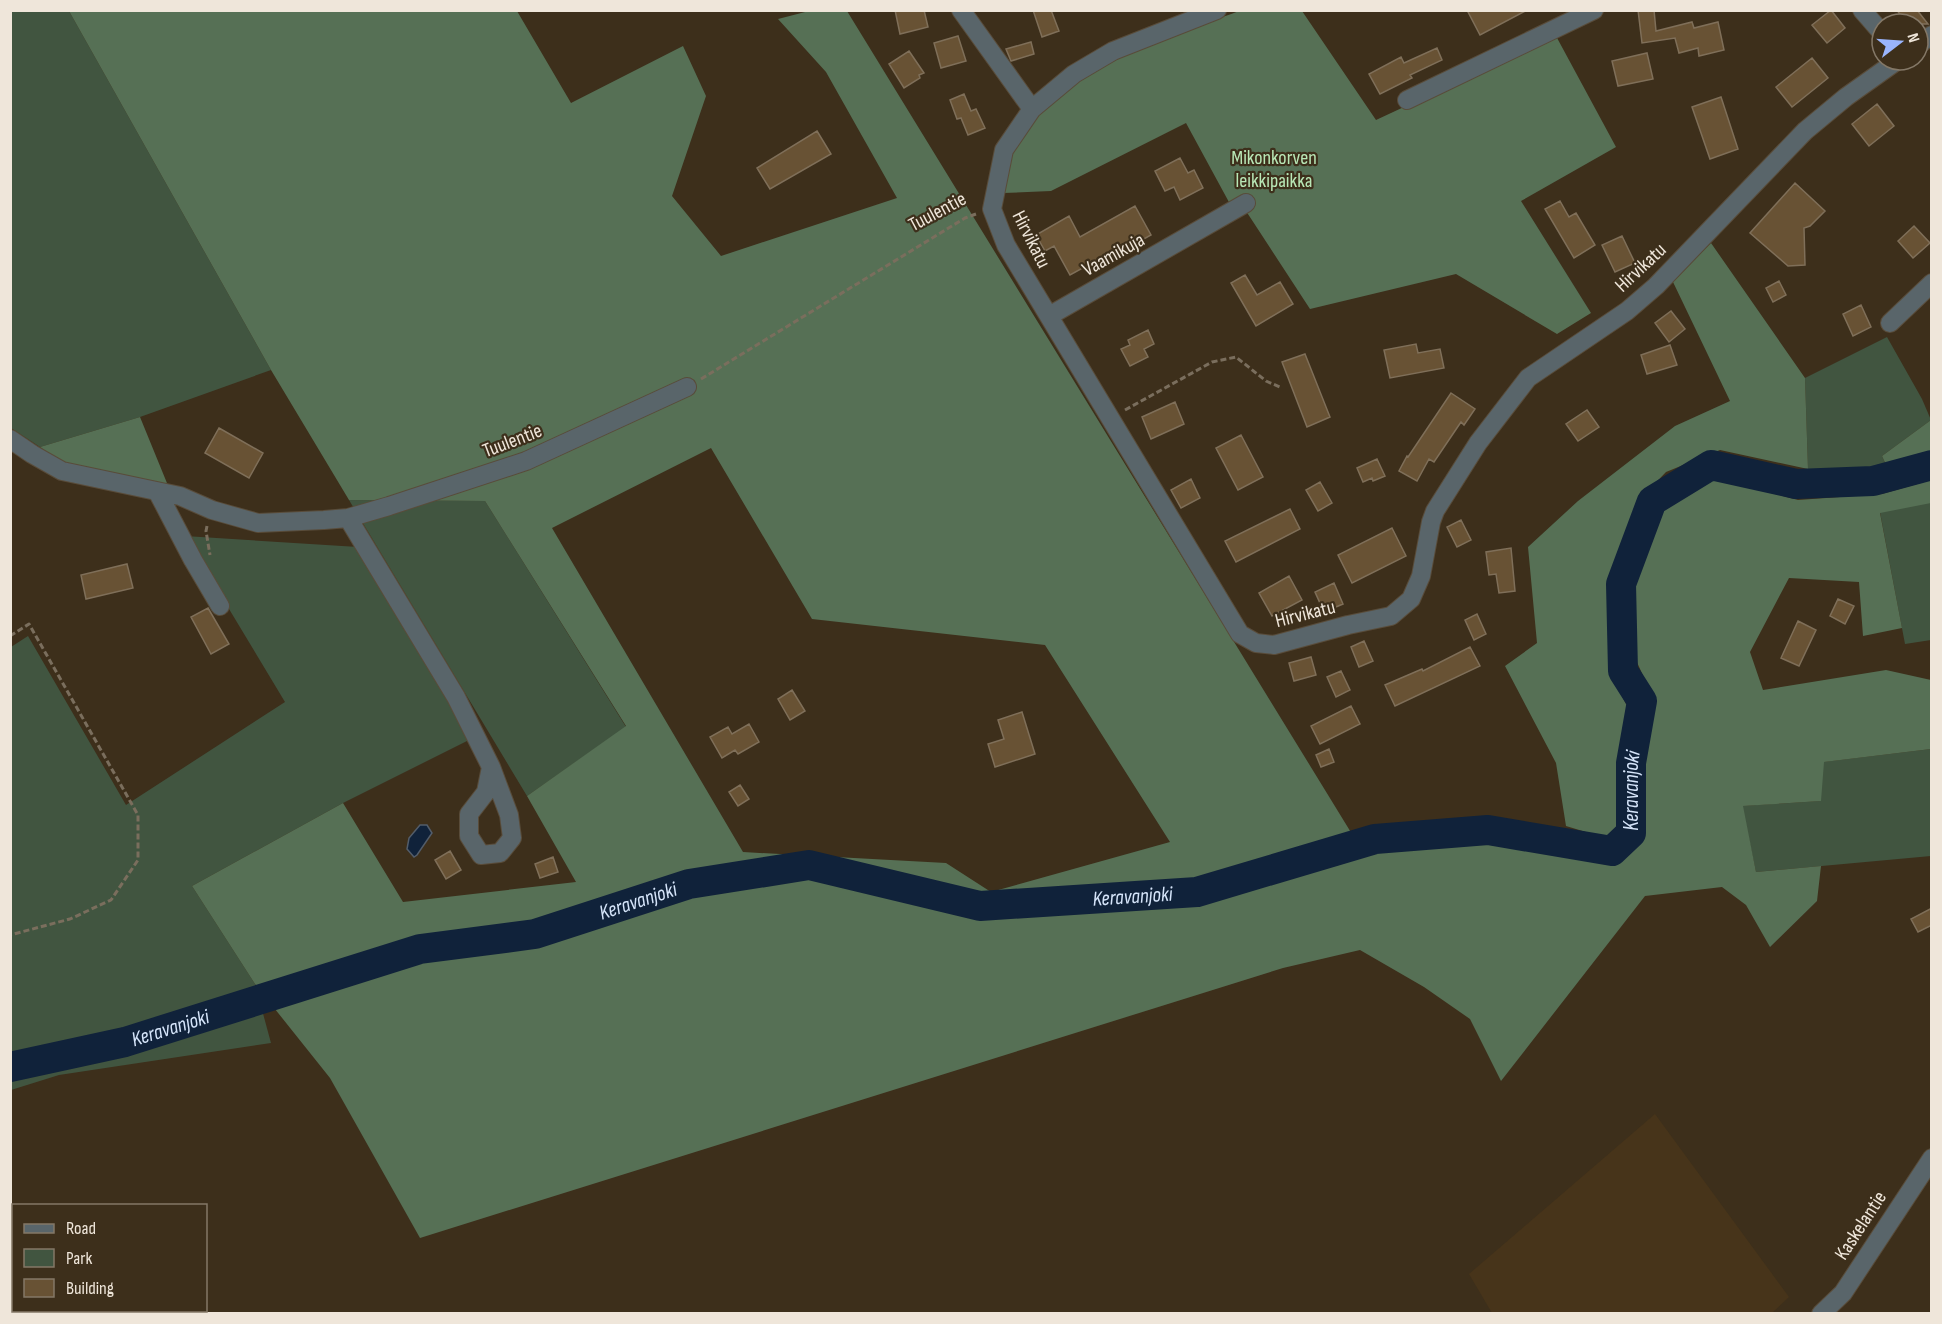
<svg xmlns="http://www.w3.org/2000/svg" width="1942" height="1324" viewBox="0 0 1942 1324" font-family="'Sofia Sans Condensed',sans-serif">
<rect width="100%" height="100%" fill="#3d2f1b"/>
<path fill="#47341a" d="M1655,1114L1789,1297L1772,1313H1492L1469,1274Z"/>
<path fill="#415540" d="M10,11H69L271,370L140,417L40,447L11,428Z
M1887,337L1922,399L1931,420L1882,456L1889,471L1871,475L1808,469L1805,378Z
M349,500L485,501L626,727L527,796Z
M1931,502V640L1905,644L1880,512Z
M185,536L358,547L473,738L343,803L192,886L255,984L271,1043L59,1075L11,1090V647L28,636L126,805L285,702Z
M1931,749V856L1756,872L1742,806L1820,801L1823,762Z"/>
<path fill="#567055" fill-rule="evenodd" d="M69,11H517L571,103L683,46L706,96L672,196L721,256L897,198L826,72L778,19L809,11H847L1363,852L1484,844L1614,862L1642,834L1646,796L1644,750L1653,698L1636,660L1635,585L1661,510L1712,477L1798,500L1882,494L1931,480V503L1880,513L1902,628L1863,636L1859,582L1789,578L1750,652L1763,690L1886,670L1931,680V749L1824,762L1821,801L1743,806L1756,872L1821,866L1817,901L1770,947L1746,905L1722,887L1645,896L1501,1081L1470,1019L1424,987L1360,950L1283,968L420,1238L330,1078L255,984L192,886L343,803L403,902L576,882L527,796L626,726L485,501L349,500L271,370ZM711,448L812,619L1045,645L1170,842L991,892L946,863L743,852L552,528Z
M1239,11H1302L1376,120L1556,36L1616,147L1521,201L1591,313L1557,334L1456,274L1310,309L1246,211L1230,204L1186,123L1051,191L1003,193C1005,180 1006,164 1012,153C1051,72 1162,40 1239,11Z
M1711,243L1805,378L1808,469L1720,450L1666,472L1639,500L1607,585L1610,672L1628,708L1620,761L1619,825L1609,839L1566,826L1556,763L1505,666L1537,643L1528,547L1578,501L1675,426L1730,401L1673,282Z
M140,417L169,488L64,464L40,447Z
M1931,420V456L1889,471L1882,456Z"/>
<path fill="#10223a" stroke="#535d6a" stroke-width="1.5" d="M420,825H427L432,833L417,855L414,857L407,849L409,838Z"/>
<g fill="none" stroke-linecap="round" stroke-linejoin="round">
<path stroke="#10223a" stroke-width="30" id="s1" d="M10,1067L125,1042L420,949L535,934L689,884L809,865L980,906L1197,892L1375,839L1488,830L1612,851L1631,833V763L1642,701L1623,671L1621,584L1652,501L1711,465L1796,484L1873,481L1932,465"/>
</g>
<path fill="#685234" stroke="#7f6f59" stroke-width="1.5" d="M895,10H924L928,27L900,34Z
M1033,10H1051L1059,31L1042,37Z
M1467,10H1527L1480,35Z
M1638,10H1654L1656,31L1692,22L1694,28L1718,22L1724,50L1699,56L1698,48L1679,53L1675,38L1642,43Z
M1831,10L1845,28L1827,43L1812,25Z
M1897,10H1917L1928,24H1906Z
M958,36L966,61L941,68L934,43Z
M1031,42L1034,54L1011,61L1006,49Z
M1437,48L1442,60L1410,75L1412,78L1380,94L1369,74L1401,57L1404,63Z
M909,51L924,73L919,75L920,78L904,88L889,64Z
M1647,53L1653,79L1618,86L1612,61Z
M1812,58L1828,78L1792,107L1776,87Z
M964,94L971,111L976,109L985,128L968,135L961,118L957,119L950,100Z
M1721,97L1738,149L1710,159L1692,107Z
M1877,104L1894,126L1869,146L1852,124Z
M817,131L831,154L770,189L757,168Z
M1180,158L1188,173L1194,170L1203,188L1180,200L1174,187L1165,191L1155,171Z
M1795,183L1825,211L1810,226L1804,228L1805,265L1788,266L1750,233Z
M1560,201L1569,217L1576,213L1595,245L1574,258L1545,209Z
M1135,206L1151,235L1110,258L1108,254L1070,275L1054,246L1045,251L1036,235L1069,216L1080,237Z
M1914,226L1930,243L1913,258L1898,241Z
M1622,236L1635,263L1615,272L1602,245Z
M1245,275L1257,295L1280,282L1293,304L1256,326L1231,283Z
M1779,281L1786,295L1773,302L1766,288Z
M1861,305L1871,327L1853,336L1843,314Z
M1671,311L1685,329L1669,342L1655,323Z
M1148,330L1154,344L1144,349L1148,357L1130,366L1121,349L1130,345L1128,340Z
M1416,344L1418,353L1440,349L1444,368L1390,378L1384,350Z
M1670,345L1677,365L1647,374L1641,355Z
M1305,354L1330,417L1307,427L1282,362Z
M1451,393L1475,409L1464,425L1461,422L1434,462L1429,459L1417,481L1399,471L1407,456L1408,457Z
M1175,402L1184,424L1151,439L1142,417Z
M1587,410L1599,427L1578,441L1566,424Z
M219,428L263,453L249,478L205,453Z
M1241,435L1263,477L1238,490L1216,448Z
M1377,459L1385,476L1373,481L1372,478L1363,482L1357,468Z
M1191,479L1200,498L1181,508L1171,490Z
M1320,482L1332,503L1318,511L1306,490Z
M1290,509L1300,529L1236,562L1225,541Z
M1461,520L1471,540L1457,547L1447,527Z
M1392,528L1406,556L1352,583L1338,555Z
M1511,548L1515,591L1499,593L1496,574L1489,575L1486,552Z
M127,564L133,588L86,599L81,575Z
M1289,576L1302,600L1272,616L1259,593Z
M1334,583L1343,604L1324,612L1315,592Z
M1838,599L1854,606L1845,624L1830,616Z
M208,608L229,644L211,654L191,617Z
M1477,614L1486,634L1474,640L1465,620Z
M1798,621L1816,630L1799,666L1781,658Z
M1364,641L1373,661L1359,667L1351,647Z
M1470,647L1480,666L1395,706L1385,685L1422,669L1423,671Z
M1311,657L1316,675L1294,681L1289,663Z
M1341,671L1350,690L1336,697L1327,677Z
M792,690L805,711L790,720L778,699Z
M1351,706L1360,724L1320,744L1311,726Z
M1022,712L1035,754L995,767L988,744L1004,739L998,720Z
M749,724L759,742L738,754L735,750L722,758L710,737L728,727L732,734Z
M1329,749L1334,762L1321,767L1316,755Z
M740,785L749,799L738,806L729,792Z
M450,851L461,870L446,879L435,860Z
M553,857L558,872L540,878L535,864Z
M1932,908V925L1918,932L1911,919Z"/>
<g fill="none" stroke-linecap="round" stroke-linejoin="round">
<defs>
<path id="minor" d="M961,10L1032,109
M1217,10L1113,51L1074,74L1032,109L1004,150L992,209L1006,245L1240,634L1256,643L1274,645L1348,625L1391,616L1411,599L1421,576L1431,522L1435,511L1478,443L1528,378L1627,311L1656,286L1805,131L1846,97L1898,60
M1862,10L1882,33
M1918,45L1932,35
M1407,100L1594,10
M1049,316L1246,203
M1890,323L1932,283
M10,439L32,454L62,471L180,496L212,510L258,523L324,520L348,518L389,506L526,461L687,387
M157,491L193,560L220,606
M348,518L456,697L491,767L486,792L469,814V836L481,855L500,853L512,838L509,815L491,767
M1821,1314L1843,1293L1932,1158"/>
</defs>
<use href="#minor" stroke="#594c3a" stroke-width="20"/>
<path stroke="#7a6e5d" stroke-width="3" stroke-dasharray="6 3" stroke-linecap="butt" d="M701,379L965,218L976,214
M1125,410L1212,362L1236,357L1266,381L1282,388
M207,526L206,531L210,555
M10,636L29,624L138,815V860L111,900L70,919L10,935"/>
<use href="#minor" stroke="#59656a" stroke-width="18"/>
</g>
<g text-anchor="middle" stroke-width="4.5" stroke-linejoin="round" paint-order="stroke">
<g font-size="20" fill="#b9e8b7" stroke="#3d2f1b">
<text x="1274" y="164">Mikonkorven<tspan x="1274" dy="23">leikkipaikka</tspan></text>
</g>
<g font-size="20" fill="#efe6da" stroke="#3d2f1b">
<text transform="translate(937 211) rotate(-28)" y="7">Tuulentie</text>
<text transform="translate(1032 239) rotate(63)" y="7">Hirvikatu</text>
<text transform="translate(1113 254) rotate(-29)" y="7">Vaamikuja</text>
<text transform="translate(1640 267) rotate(-43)" y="7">Hirvikatu</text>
<text transform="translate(512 440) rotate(-21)" y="7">Tuulentie</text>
<text transform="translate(1305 613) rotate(-14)" y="7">Hirvikatu</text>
<text transform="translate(1860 1225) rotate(-57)" y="7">Kaskelantie</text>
</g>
<g font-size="21" font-style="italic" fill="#d6e5fa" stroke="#3d2f1b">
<text dy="7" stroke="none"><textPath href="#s1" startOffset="1713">Keravanjoki</textPath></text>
<text dy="7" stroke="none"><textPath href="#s1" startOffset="1155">Keravanjoki</textPath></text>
<text dy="7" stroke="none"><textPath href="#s1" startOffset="651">Keravanjoki</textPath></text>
<text dy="7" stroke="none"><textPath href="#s1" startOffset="165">Keravanjoki</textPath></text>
</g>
</g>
<rect width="1942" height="1324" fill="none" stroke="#efe6da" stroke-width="24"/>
<rect x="12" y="1204" width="195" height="108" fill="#3d2f1b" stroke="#847867" stroke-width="1.5"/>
<rect x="24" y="1224" width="30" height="9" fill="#59656a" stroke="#847867" stroke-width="1.5"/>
<text x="66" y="1234" font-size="18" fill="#efe6da">Road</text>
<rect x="24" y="1249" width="30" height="18" fill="#415540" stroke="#847867" stroke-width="1.5"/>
<text x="66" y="1264" font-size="18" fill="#efe6da">Park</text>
<rect x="24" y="1279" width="30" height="18" fill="#685234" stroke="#847867" stroke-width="1.5"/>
<text x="66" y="1294" font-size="18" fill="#efe6da">Building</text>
<g transform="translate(1900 42) rotate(73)"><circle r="28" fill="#3d2f1b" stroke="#847867" stroke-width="1.5"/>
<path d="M0-4.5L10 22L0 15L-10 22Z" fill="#9ab5fd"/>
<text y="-9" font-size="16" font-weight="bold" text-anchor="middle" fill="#efe6da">N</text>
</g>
</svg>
